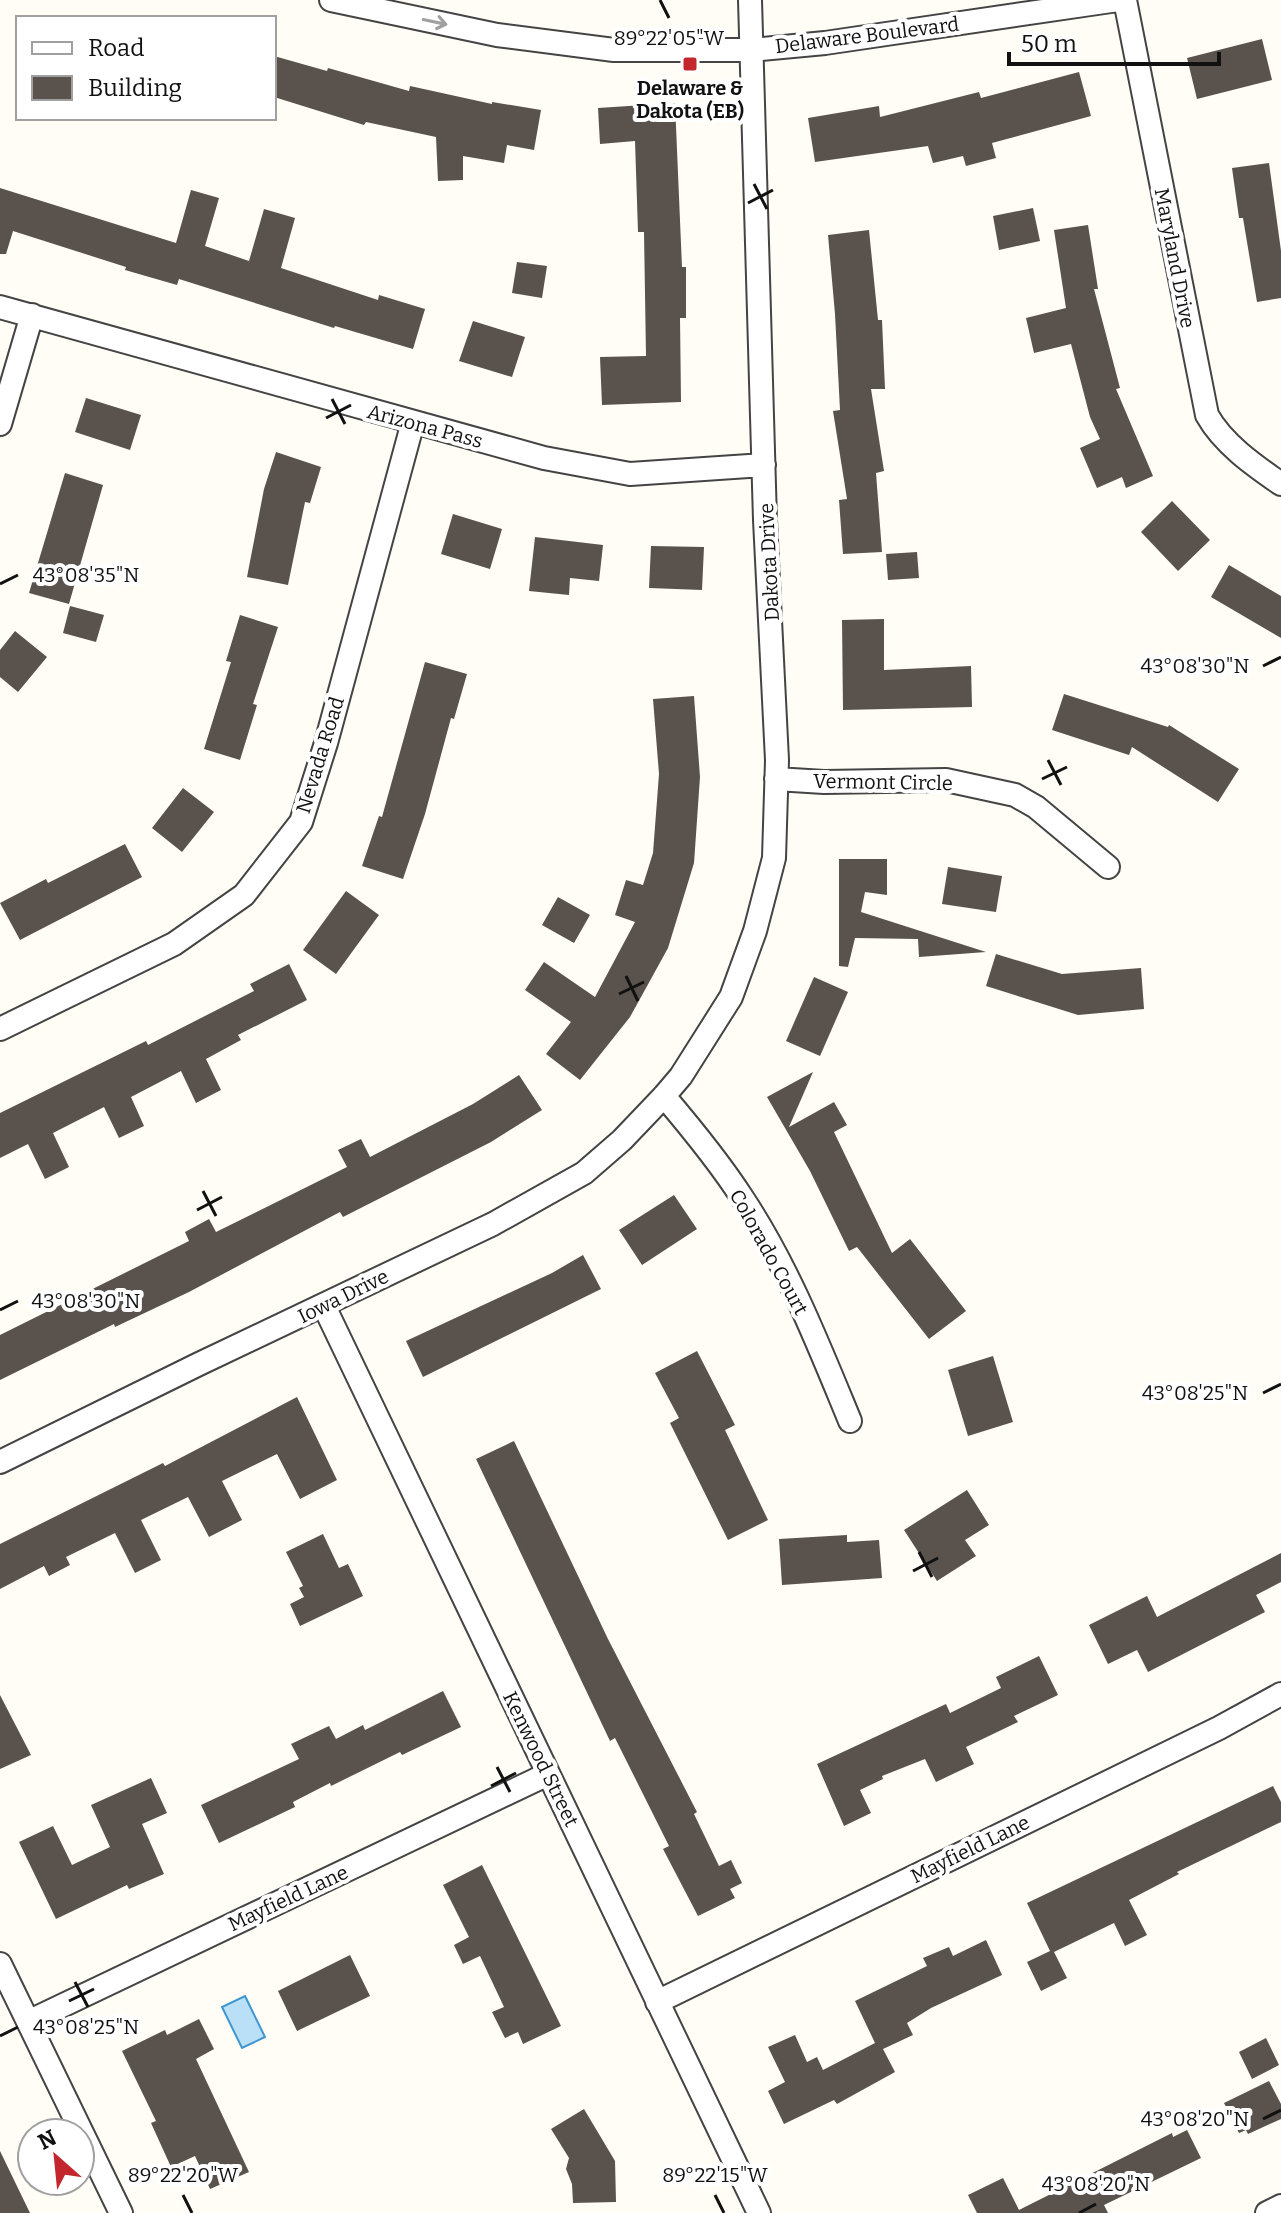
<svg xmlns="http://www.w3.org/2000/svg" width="1281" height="2213" viewBox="0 0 1281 2213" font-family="Bitter,serif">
<rect width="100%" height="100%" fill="#fffdf5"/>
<path fill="#b9e0f7" stroke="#3f96cf" stroke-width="2" d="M245,1996L265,2037L242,2048L222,2007Z"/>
<path fill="#5a524d" d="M1262,39L1272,80L1197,99L1187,58Z
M274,56L327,71L328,68L409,91L410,86L492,104V102L541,110L534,150L507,145L504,163L463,156V180L438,181L436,137L366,122L364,125L274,97Z
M1079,72L1091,116L992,143L996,158L966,166L963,156L933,163L928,146L815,162L808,118L879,106L880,117L979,92L981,98Z
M675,103L682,267H686V318H680L681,402L602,405L600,357L646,356L644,232H638L635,141L600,144L598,108Z
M1269,163L1281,251V298L1257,302L1243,218H1239L1232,168Z
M0,188L176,243L191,190L219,198L205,246L249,261L264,209L295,218L281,268L378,300L379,295L425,309L413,349L335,326L334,328L179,279L177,285L125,270L126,267L13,231L6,254H0Z
M1033,208L1040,241L999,250L993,216Z
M1088,225L1098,289H1094L1120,388L1116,389L1153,476L1126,488L1122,477L1097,488L1080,448L1100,439L1090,417L1071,344L1034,353L1026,318L1066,308L1054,230Z
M869,230L878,320H882L885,389H871L884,471L876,473L882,552L843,554L839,500L847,499L833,411L840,410L835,314L828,235Z
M517,262L547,266L542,298L512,293Z
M473,321L525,337L512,377L459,361Z
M86,398L141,415L130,450L75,432Z
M276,452L321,467L310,503L305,502L288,585L247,577L264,489Z
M65,473L103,485L69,604L29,593Z
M1172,501L1210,540L1178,571L1141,532Z
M453,514L502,529L490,569L441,554Z
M535,537L603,545L599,581L570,578L569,595L529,591Z
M651,546L704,547L702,590L649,588Z
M917,552L919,578L888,580L886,554Z
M1229,565L1281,596V638L1211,597Z
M70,606L104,615L96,642L63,633Z
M240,615L278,627L253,704L257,705L240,760L204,749L231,662L226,661Z
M884,619V670L971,666L972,707L843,710L842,620Z
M15,631L47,657L18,692L0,677V650Z
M425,662L467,674L454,719L451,718L425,814L403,879L362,866L379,816L382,817Z
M1064,694L1168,727L1169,725L1239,769L1218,802L1132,747L1129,755L1052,730Z
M694,696L700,777L694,863L668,948L630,1017L580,1080L546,1054L571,1022L525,990L544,962L595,997L635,922L615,915L626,880L643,885L653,853L659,774L653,699Z
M183,788L214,812L182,852L152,828Z
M125,844L142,877L20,940L0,903L46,879L48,883Z
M839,859H887V895L865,892L861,912L986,952L919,957L918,939L855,938L848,967L839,966Z
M948,867L1002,876L996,912L942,904Z
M346,891L379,915L336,974L303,950Z
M558,897L590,915L574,943L542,925Z
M996,954L1062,974L1141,968L1144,1009L1078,1015L986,986Z
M289,964L307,1000L238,1035L241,1040L206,1059L221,1090L196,1103L181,1071L131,1097L144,1126L119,1138L104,1107L53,1133L69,1167L45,1179L28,1144L0,1158V1113L146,1041L148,1045L254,991L250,984Z
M814,977L848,992L820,1056L786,1041Z
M813,1072L789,1127L834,1102L847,1125L834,1132L892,1253L910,1239L966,1311L929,1339L857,1247L849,1251L810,1171L767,1097Z
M519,1075L542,1110L491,1142L343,1217L340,1212L189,1292L115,1327L114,1324L0,1380V1335L189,1241L185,1232L209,1219L216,1232L347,1167L338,1150L361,1139L370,1157L473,1104Z
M674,1195L697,1229L642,1265L619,1230Z
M583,1255L601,1289L423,1377L406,1341L552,1273Z
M697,1351L735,1425L725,1430L768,1520L728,1540L670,1423L679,1418L655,1373Z
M993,1356L1013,1422L968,1436L948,1370Z
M297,1397L337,1480L300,1499L277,1454L222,1481L242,1520L209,1537L188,1497L141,1520L161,1560L135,1573L115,1533L66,1557L70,1565L49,1576L44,1566L0,1589V1544L163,1463L165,1466Z
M514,1441L608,1639L697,1812L694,1814L719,1866L731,1860L742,1883L730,1889L735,1898L698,1916L663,1849L669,1846L615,1738L610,1741L476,1459Z
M967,1490L989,1525L965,1540L976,1556L937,1581L904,1530Z
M323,1534L339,1568L348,1564L363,1596L300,1626L290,1604L304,1597L299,1588L303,1586L286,1552Z
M847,1535V1542L879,1540L882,1578L782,1585L779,1539Z
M1281,1553V1582L1256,1595L1265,1612L1148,1672L1137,1650L1108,1664L1089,1625L1147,1596L1157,1617Z
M1039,1656L1058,1695L1014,1716L1018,1722L966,1747L974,1764L936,1782L925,1759L882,1776L883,1779L860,1790L871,1813L844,1826L817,1764L946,1704L950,1713L1001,1688L996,1677Z
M443,1691L461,1727L402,1755L400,1752L331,1786L330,1783L293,1802L295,1807L219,1843L201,1805L299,1759L291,1744L329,1726L336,1739L363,1725L365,1730Z
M0,1695L31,1755L0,1769Z
M151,1778L167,1813L142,1824L164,1874L129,1889L127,1885L56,1919L19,1842L53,1826L72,1865L110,1847L91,1805Z
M1273,1786L1281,1802V1822L1177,1872L1179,1874L1129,1900L1147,1935L1125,1946L1114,1923L1054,1952L1067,1978L1041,1991L1027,1962L1050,1951L1027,1903Z
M482,1865L561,2026L523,2044L518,2032L505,2038L492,2012L504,2007L480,1956L463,1964L454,1945L469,1937L443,1885Z
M986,1940L1002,1975L931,2008L907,2023L913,2035L883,2049L895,2072L837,2104L834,2100L784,2124L768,2091L785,2082L768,2047L795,2035L807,2062L817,2057L823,2070L875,2043L855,2001L927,1966L923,1958L949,1947L953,1956Z
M350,1955L370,1996L297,2031L278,1991Z
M199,2019L214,2049L196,2059L249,2172L210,2189L195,2156L171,2167L151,2123L156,2121L122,2051L165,2030L167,2035Z
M1266,2038L1279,2065L1252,2079L1239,2052Z
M1269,2081L1281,2104V2119L1248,2134L1246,2130L1239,2133L1224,2103Z
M584,2109L615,2161L616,2202L573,2203L572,2184L566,2169L569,2158L551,2129Z
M1187,2130L1201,2158L1104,2205L1108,2213H977L968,2195L1003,2178L1019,2210L1172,2133L1173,2137Z
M0,2151L30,2213H0Z"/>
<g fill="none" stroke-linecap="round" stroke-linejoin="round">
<defs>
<path id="street" d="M331,0L497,35L614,50H752L825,43L1118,0
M1125,0L1207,415C1223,444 1255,466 1281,484
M0,307L544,458L630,474L764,465
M0,424L32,315
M776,779L824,782L946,780L1015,795L1036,807L1108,867
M0,1029L174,944L244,895L301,822L326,743L413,422
M664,1096C692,1129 720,1163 743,1199C788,1267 819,1346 850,1421
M324,1306L759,2213
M0,1462L199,1364L493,1224L584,1173L622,1140L664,1096L681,1076L731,997L755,931L774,858L777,760L765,520L750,0
M0,1964L121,2213
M657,2002L1219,1728L1281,1694
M28,2022L548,1774
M1267,2213L1281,2206"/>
</defs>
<use href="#street" stroke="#444" stroke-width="26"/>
<use href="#street" stroke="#fff" stroke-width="22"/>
</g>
<defs><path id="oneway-shaft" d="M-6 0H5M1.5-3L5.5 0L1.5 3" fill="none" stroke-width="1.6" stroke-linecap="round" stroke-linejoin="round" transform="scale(2)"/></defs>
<use stroke="#a0a0a0" href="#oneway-shaft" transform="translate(435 22) rotate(12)"/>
<path fill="none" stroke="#111" stroke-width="3" d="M660,0L669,18M754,184L767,209M748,203L773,190M332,399L345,424M326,418L351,405M0,584L18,575M1263,666L1281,657M1048,760L1061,785M1042,779L1067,767M626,976L638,1001M619,994L644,982M203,1191L216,1216M197,1210L222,1197M0,1310L18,1301M1263,1393L1281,1384M919,1552L932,1577M913,1571L938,1558M497,1767L510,1792M491,1786L516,1773M75,1982L88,2007M69,2001L94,1989M0,2036L18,2027M1263,2119L1281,2110M183,2195L192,2213M715,2195L724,2213M1079,2213L1096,2204"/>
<rect fill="#c4262e" stroke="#fff" stroke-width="3" x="682" y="56" width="16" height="16" rx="4"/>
<g text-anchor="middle" stroke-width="8" stroke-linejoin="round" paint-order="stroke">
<g font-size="20" fill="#111" stroke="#fff">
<text transform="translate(867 35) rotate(-7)" y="7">Delaware Boulevard</text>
<text transform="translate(1175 258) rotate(79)" y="7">Maryland Drive</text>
<text transform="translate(425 426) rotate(15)" y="7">Arizona Pass</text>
<text transform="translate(769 562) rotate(-93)" y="7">Dakota Drive</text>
<text transform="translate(320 755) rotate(-73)" y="7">Nevada Road</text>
<text transform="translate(883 782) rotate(1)" y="7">Vermont Circle</text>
<text transform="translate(769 1252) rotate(61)" y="7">Colorado Court</text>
<text transform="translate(343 1296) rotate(-26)" y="7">Iowa Drive</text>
<text transform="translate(541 1759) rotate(64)" y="7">Kenwood Street</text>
<text transform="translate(970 1849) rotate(-26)" y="7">Mayfield Lane</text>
<text transform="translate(288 1898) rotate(-25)" y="7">Mayfield Lane</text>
</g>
<g font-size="20" font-weight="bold" fill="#111" stroke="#fff">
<text x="690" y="95">Delaware &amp;<tspan x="690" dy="23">Dakota (EB)</tspan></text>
</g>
</g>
<g font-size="20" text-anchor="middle" fill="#111" stroke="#fff" stroke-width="8" stroke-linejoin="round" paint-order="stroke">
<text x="669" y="45">89°22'05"W</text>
<text x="86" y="582">43°08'35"N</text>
<text x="1195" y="673">43°08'30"N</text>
<text x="86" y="1308">43°08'30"N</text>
<text x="1195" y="1400">43°08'25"N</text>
<text x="86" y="2034">43°08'25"N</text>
<text x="1195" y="2126">43°08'20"N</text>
<text x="183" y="2182">89°22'20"W</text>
<text x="715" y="2182">89°22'15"W</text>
<text x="1096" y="2191">43°08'20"N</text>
</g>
<rect x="16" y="16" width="260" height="104" fill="#ffffff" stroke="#a0a0a0" stroke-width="2"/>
<rect x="32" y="42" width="40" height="12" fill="#ffffff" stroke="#a0a0a0" stroke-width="2"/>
<text x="88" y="56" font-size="24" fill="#111111">Road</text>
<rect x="32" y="76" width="40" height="24" fill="#5a524d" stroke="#a0a0a0" stroke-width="2"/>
<text x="88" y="96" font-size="24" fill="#111111">Building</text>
<g transform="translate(56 2157) rotate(333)"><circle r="38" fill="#ffffff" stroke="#a0a0a0" stroke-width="2"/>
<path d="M0-6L14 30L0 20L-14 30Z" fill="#c4262e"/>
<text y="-12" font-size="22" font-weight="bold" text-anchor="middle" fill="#111111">N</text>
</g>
<path d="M1009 52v12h210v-12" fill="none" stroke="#111111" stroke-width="4"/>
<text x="1021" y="52" font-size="24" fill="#111111" stroke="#ffffff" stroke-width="6" paint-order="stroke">50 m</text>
</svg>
